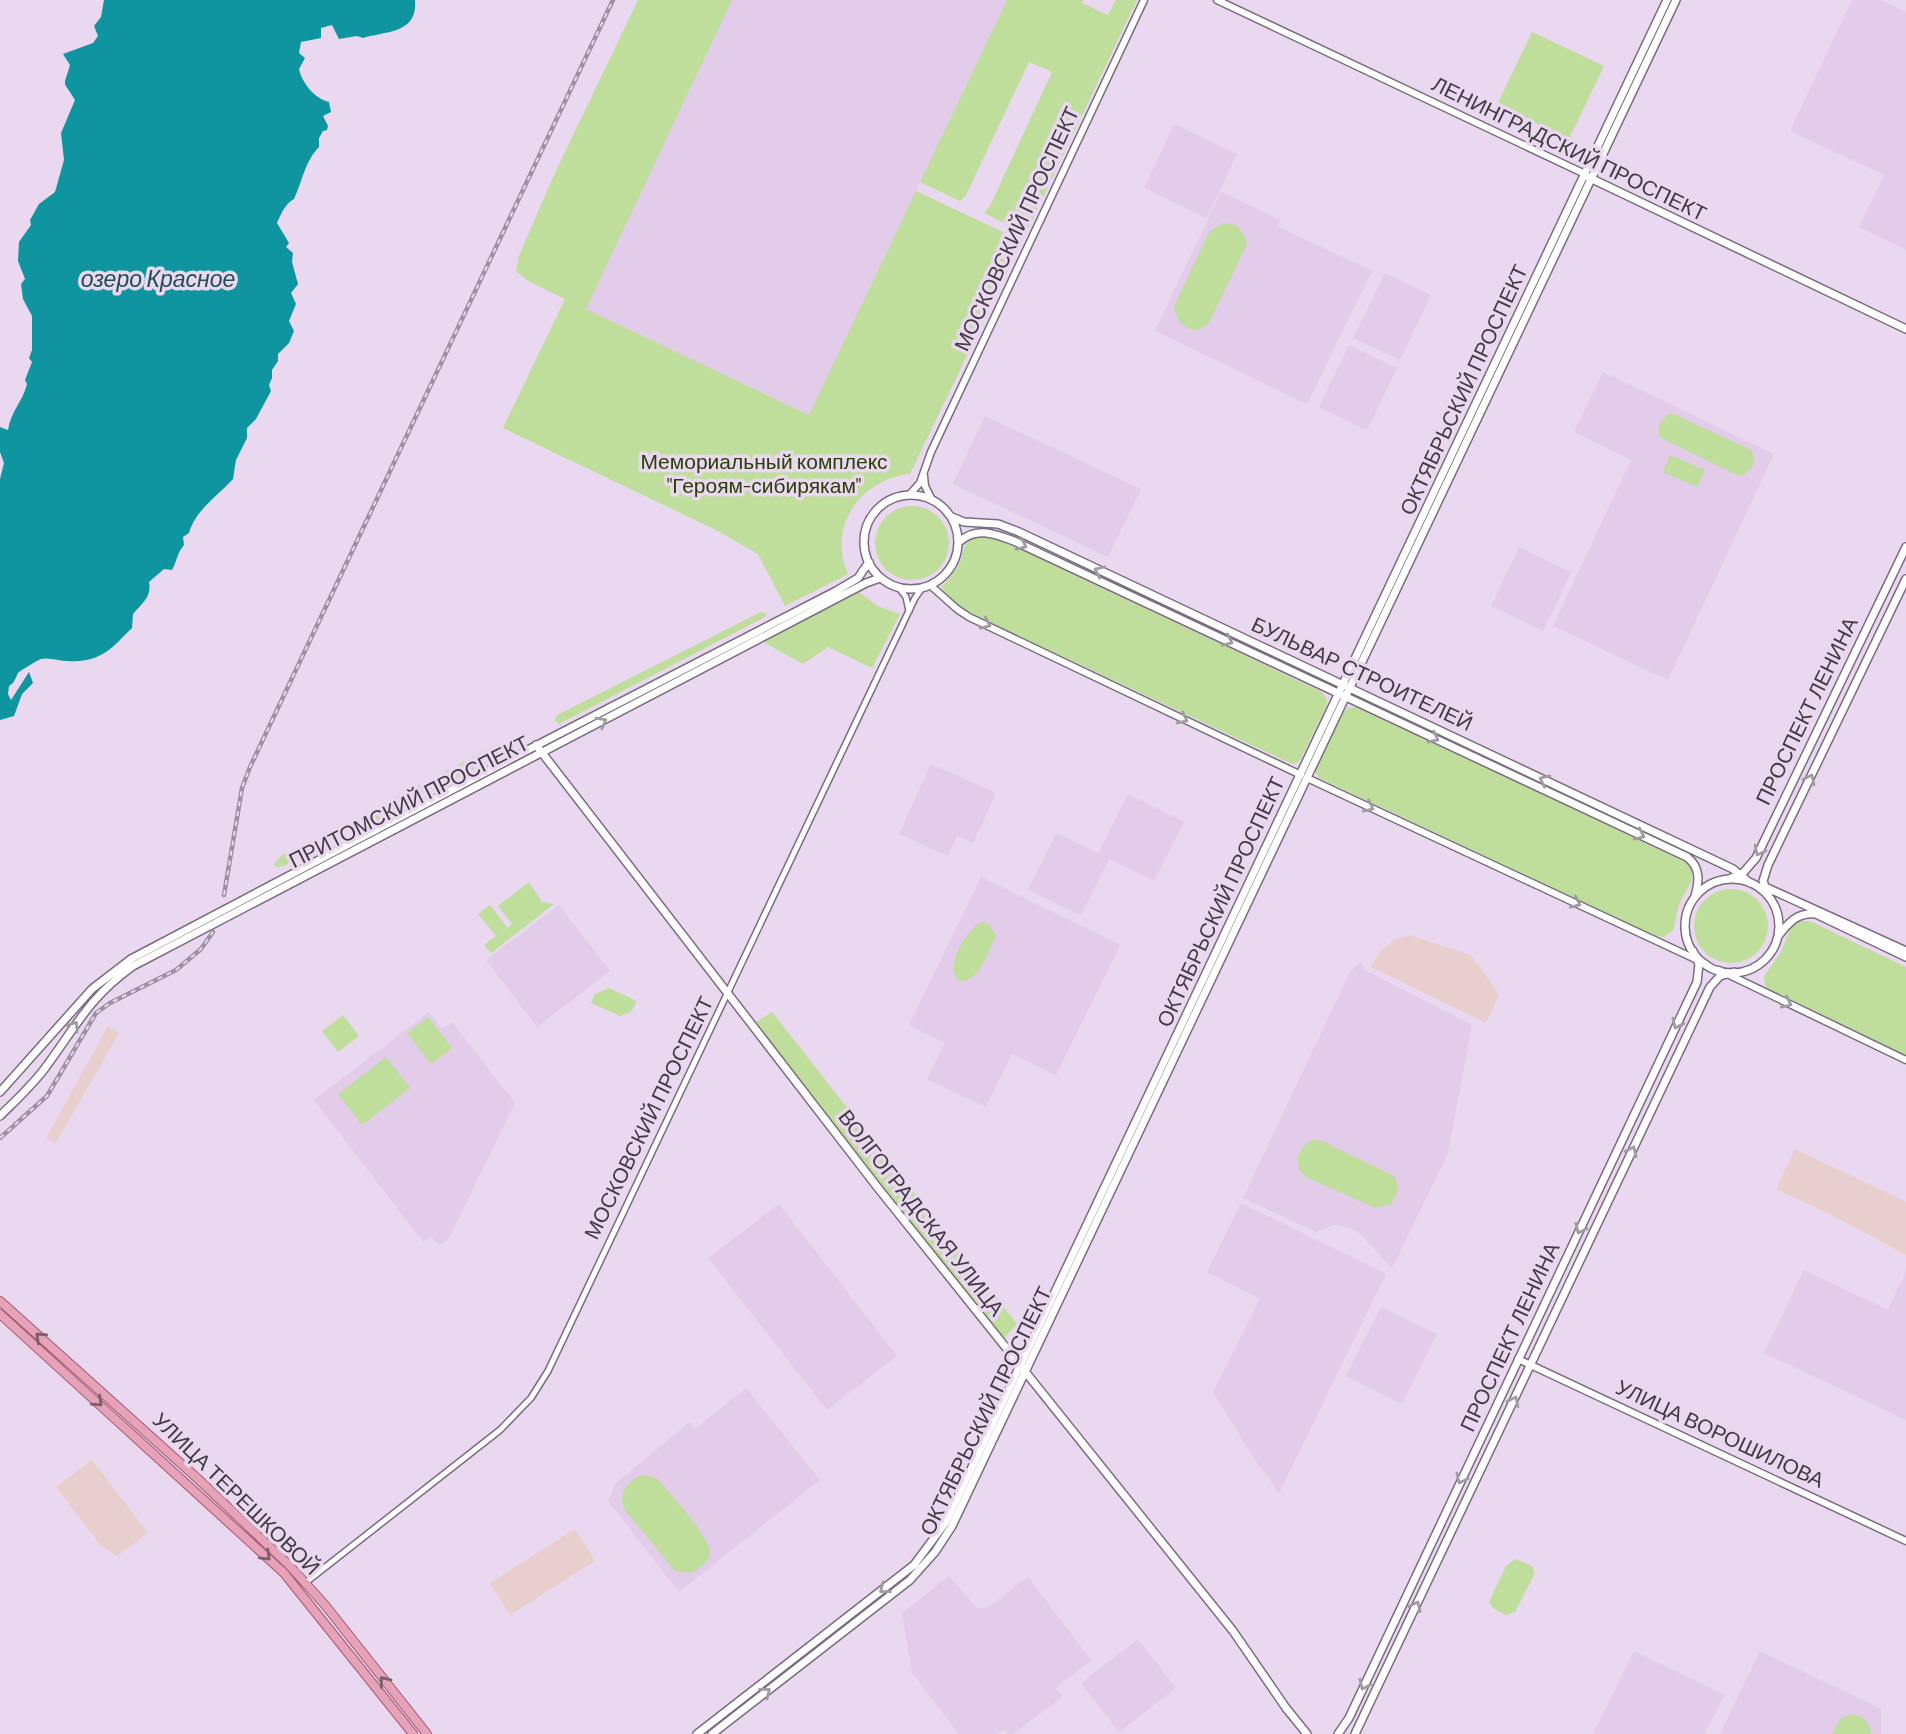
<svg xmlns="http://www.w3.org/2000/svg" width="1906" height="1734" viewBox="0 0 1906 1734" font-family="Barlow,sans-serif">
<rect width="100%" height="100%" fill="#e9d8ef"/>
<path fill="#e2cce9" d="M732,0H1007L810,415L585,309Z
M1852,0H1881L1906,12V250L1859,227L1884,175L1790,131Z
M1174,124L1237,154L1207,218L1144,188Z
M1221,192L1281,220L1277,226L1372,271L1307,404L1155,331Z
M1385,273L1431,295L1400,360L1353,338Z
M1349,345L1397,368L1367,430L1319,407Z
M1603,372L1774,454L1668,680L1553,626L1631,460L1574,432Z
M985,416L1141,489L1108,557L953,484Z
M1519,547L1571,572L1543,631L1491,606Z
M931,764L996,793L973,843L957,836L948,856L899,834Z
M1128,794L1184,822L1154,881L1109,859L1081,915L1028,890L1056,833L1098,853Z
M981,877L1120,945L1056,1075L1012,1054L986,1107L927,1079L945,1043L909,1025Z
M559,905L610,971L537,1027L486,960Z
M1361,962L1365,970L1472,1025L1448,1153L1392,1268L1358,1232L1337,1224L1316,1232L1243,1198L1350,972Z
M429,1012L442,1029L452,1022L515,1103L449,1238L440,1245L431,1237L423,1242L314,1100Z
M1241,1203L1386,1274L1279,1493L1252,1455L1213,1392L1260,1299L1207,1272Z
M779,1204L897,1356L827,1410L708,1258Z
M1804,1270L1888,1310L1906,1271V1420L1764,1353Z
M1381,1307L1437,1334L1402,1404L1346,1376Z
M746,1388L820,1480L679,1592L608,1501L616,1483L690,1422L695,1429Z
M949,1576L977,1608H987L1028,1577L1091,1660L1056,1688L1062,1697L1013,1734H1008L1004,1729L996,1734H959L912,1673L902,1613Z
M1138,1639L1176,1688L1119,1732L1081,1683Z
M1634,1651L1724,1695L1705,1734H1593Z
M1760,1651L1881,1709V1734H1720Z"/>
<path fill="#e8cecc" d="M1409,935L1471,955L1499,994L1486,1023L1371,967L1380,952L1394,940Z
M108,1026L119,1033L55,1144L46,1138Z
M1795,1149L1906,1202V1255L1830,1214L1776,1189Z
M92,1460L148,1533L117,1556L101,1546L56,1487Z
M575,1529L595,1561L510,1615L490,1583Z"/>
<path fill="#bfdd9b" d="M638,0H732L586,309L809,415L916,191L1022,241L910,474C860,479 827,527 848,574L785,606L758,554L714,529L503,428L565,299L528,281L516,271L519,256L554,175Z
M1007,0H1083L1082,3L1108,15L1116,0H1137L1026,233L984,213L990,206L1052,72L1029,62L966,195L960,201L920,182Z
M1532,32L1604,66L1569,139L1497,105Z
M1223,223L1236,225L1245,236L1247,244L1209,323C1192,338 1178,326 1174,307L1209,232Z
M1669,414H1674L1751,450C1757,461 1753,470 1742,475H1737L1661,438C1655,428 1660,421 1669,414Z
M1670,455L1705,470L1697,487L1663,472Z
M875 543a37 37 0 1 1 74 0a37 37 0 1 1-74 0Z
M979,536L1003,542L1024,551L1322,692L1327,700L1326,708L1300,760L1295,764L1290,763L985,620C970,612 948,603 942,587C947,580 953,575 957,568C965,555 961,539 979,536Z
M858,591L877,606L900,614L872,668L828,647L803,664L765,643L766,638Z
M761,612L766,613L765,617L559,724L555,720L557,715Z
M1357,707L1685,861C1701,876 1687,887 1680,902C1676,911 1677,921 1673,930L1664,937L1655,936L1319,778L1315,771L1316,767L1342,713L1348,708Z
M505,742L507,745L506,750L495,758L365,827L358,823L362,815L500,743Z
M334,831L337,834L335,839L284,866L276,867L274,864L282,855Z
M529,882L542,902L554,904L491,953L484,945L496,936L478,914L490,905L507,927L497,936L512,924L498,906Z
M1694 926a37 37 0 1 1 74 0a37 37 0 1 1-74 0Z
M1798,920L1812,922L1906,967V1055L1767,988L1765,985L1764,976L1780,954L1791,927Z
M982,922L989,924L996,936C987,952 980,983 959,981C944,967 966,929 982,922Z
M609,988L637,1001L631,1012L620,1016L591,1003L595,994Z
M772,1012L1017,1324L1003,1339L751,1025Z
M343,1015L359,1036L338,1052L322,1031Z
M428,1017L452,1048L431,1064L407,1033Z
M386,1057L410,1088L362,1125L338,1094Z
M1313,1140L1322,1141L1396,1177L1398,1190L1391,1204L1375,1208L1306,1177L1300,1171L1297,1158L1305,1144Z
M641,1475L653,1477L659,1480C670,1494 712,1539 710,1554C708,1564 698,1568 691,1573L675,1571L624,1509C618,1493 626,1483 641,1475Z
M1515,1559L1532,1566L1535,1573L1515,1612L1506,1615L1493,1608L1489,1602L1506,1566Z
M1851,1714C1865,1716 1868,1721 1872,1734H1832L1841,1718Z"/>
<path fill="#0f95a0" d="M104,0H415C418,34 386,31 363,38L357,36L339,39L332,25L321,28V38L301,42L299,53L305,58L299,69C302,83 315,99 329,102L331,112L323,116L328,126L327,130L323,131L319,138V147C305,161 302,182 294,199C285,204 281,214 277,223L289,243L286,247L293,253L292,262L298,284L291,293L296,304L289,321L294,331L289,343L278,354V361L272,370V378L269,385L271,391L256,419L247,428V438L236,460L233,479C217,497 196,509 189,533L183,537L184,545C177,553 177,561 172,570L164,569L149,582C152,597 142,603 133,614L132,628C111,649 100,663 68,661C59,661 49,657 41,659C38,660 20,671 18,673C15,679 15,682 9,686L8,694L11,700L29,672L33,683L22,694L14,716L0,720V479L4,463L0,452V427L8,430C11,411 23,401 27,384L25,380L32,362L29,358L32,350V316L23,299L21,284L25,279L18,261L19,242L31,225L30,220L39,204L55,192L64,160L61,133L75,100C62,78 63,90 70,65L63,54L93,43L98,36L94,26L101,17Z"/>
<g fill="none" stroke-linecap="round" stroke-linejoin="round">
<defs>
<path id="minor" d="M899,588L906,597L909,611
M305,1583L500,1430L531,1398L548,1371L915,598L922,588"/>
<path id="tertiary" d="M1217,0L1585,174
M924,476L925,486L932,500
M909,495L920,483L931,452L1144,0
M930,585L957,609L969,617L1301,775
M1307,778L1706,964
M1719,970L1906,1060
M1518,1359L1906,1541"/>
<path id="secondary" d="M1588,177L1906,329
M864 542a47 47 0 1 1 94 0a47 47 0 1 1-94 0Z
M952,517L964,522L998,524L1019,532L1733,869L1750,883
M959,542C976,526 995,534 1014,541L1687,857C1701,868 1699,881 1695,896
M536,745L878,1188L1233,1631L1286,1708L1307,1734
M1729,879L1743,873L1756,858L1906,547
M1685 926a47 47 0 1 1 94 0a47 47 0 1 1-94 0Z
M1763,886L1906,951
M1769,897L1763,881L1768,865L1906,579
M1779,935C1789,922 1798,912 1816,914L1906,957
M0,1092L92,989L131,959L518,755L836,591L858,578L869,562
M0,1116C17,1099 35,1083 48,1064C78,1023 90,997 133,966L866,583L880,578
M697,1734L914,1565L946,1522L1667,0
M712,1734L910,1580L935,1552L952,1526L1676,0
M1338,1734L1349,1718L1697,982L1699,964L1693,951
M1355,1734L1710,987L1720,976L1734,972"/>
<path id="primary" d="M0,1301L197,1478L289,1565L325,1605L427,1734
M0,1314L284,1573L413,1734"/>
</defs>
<use href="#minor" stroke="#7b6c80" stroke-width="8"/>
<use href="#tertiary" stroke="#7b6c80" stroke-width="9"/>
<use href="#secondary" stroke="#7b6c80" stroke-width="10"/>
<use href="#primary" stroke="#a15770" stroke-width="10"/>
<use href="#minor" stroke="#fff" stroke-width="5"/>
<use href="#tertiary" stroke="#fff" stroke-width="6"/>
<use href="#secondary" stroke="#fff" stroke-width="7"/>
<use href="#primary" stroke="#e6a3b8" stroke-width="8"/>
<defs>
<path id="rail" d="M224,895L242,788L250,767L613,0
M0,1138L47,1096L96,1013L110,1003L176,970L201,949L213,932"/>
</defs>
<use href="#rail" stroke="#9c8fa0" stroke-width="4.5"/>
<use href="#rail" stroke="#e9d8ef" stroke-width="2" stroke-dasharray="5" stroke-linecap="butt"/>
</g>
<defs><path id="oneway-chevron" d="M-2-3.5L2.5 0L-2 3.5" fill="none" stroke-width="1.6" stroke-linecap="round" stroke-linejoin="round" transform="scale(1.75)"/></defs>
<g stroke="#a09ca1">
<use href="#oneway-chevron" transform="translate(1022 545) rotate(25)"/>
<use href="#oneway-chevron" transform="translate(1099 571) rotate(-155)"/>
<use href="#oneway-chevron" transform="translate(986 624) rotate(25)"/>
<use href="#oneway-chevron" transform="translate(1228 641) rotate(25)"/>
<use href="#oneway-chevron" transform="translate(1183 719) rotate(26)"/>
<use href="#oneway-chevron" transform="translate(602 722) rotate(-28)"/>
<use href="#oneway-chevron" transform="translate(1434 738) rotate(26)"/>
<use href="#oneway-chevron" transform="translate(1810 779) rotate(-64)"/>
<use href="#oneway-chevron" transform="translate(1544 780) rotate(-155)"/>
<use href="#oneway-chevron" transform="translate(1369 807) rotate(25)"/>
<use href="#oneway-chevron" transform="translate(1640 835) rotate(25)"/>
<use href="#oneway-chevron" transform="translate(1759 851) rotate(117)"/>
<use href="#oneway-chevron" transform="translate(1576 903) rotate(25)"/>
<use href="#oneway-chevron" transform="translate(1787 1003) rotate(25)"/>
<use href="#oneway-chevron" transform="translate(1677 1024) rotate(115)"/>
<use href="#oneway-chevron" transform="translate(74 1026) rotate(-56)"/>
<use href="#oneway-chevron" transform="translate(1632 1151) rotate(-65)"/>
<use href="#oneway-chevron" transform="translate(1580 1229) rotate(115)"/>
<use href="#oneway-chevron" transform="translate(1514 1401) rotate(-64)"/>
<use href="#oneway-chevron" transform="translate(1461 1479) rotate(115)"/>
<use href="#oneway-chevron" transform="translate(884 1589) rotate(142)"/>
<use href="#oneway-chevron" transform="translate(1416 1606) rotate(-65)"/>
<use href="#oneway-chevron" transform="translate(1364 1685) rotate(115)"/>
<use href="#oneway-chevron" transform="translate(766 1692) rotate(-38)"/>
</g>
<g stroke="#7b5f6c">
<use href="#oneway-chevron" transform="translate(40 1337) rotate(-137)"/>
<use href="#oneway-chevron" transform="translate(98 1402) rotate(42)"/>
<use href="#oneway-chevron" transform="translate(266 1556) rotate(44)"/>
<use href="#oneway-chevron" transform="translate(384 1681) rotate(-129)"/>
</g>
<g text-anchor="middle" stroke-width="7" stroke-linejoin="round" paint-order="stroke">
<g font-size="21" fill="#413a43" stroke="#e9d8ef">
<text transform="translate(1569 149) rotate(26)" y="7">ЛЕНИНГРАДСКИЙ ПРОСПЕКТ</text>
<text transform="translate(1017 229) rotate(-65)" y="7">МОСКОВСКИЙ ПРОСПЕКТ</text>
<text transform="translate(1464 390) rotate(-65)" y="7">ОКТЯБРЬСКИЙ ПРОСПЕКТ</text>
<text transform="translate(1362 674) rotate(25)" y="7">БУЛЬВАР СТРОИТЕЛЕЙ</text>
<text transform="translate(1807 711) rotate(-64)" y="7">ПРОСПЕКТ ЛЕНИНА</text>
<text transform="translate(409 802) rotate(-27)" y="7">ПРИТОМСКИЙ ПРОСПЕКТ</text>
<text transform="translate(1221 902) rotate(-65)" y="7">ОКТЯБРЬСКИЙ ПРОСПЕКТ</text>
<text transform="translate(649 1118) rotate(-64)" y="7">МОСКОВСКИЙ ПРОСПЕКТ</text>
<text transform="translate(921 1213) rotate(52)" y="7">ВОЛГОГРАДСКАЯ УЛИЦА</text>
<text transform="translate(1510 1337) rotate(-65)" y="7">ПРОСПЕКТ ЛЕНИНА</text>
<text transform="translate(986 1411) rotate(-64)" y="7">ОКТЯБРЬСКИЙ ПРОСПЕКТ</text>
<text transform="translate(1720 1434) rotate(25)" y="7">УЛИЦА ВОРОШИЛОВА</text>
<text transform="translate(236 1494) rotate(44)" y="7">УЛИЦА ТЕРЕШКОВОЙ</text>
</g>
<g font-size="21" fill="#2b3e09" stroke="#e9d8ef">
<text x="764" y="469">Мемориальный комплекс<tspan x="764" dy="24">"Героям-сибирякам"</tspan></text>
</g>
<g font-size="23" font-style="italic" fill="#1d4e53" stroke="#e9d8ef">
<text x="158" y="287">озеро Красное</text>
</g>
</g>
</svg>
